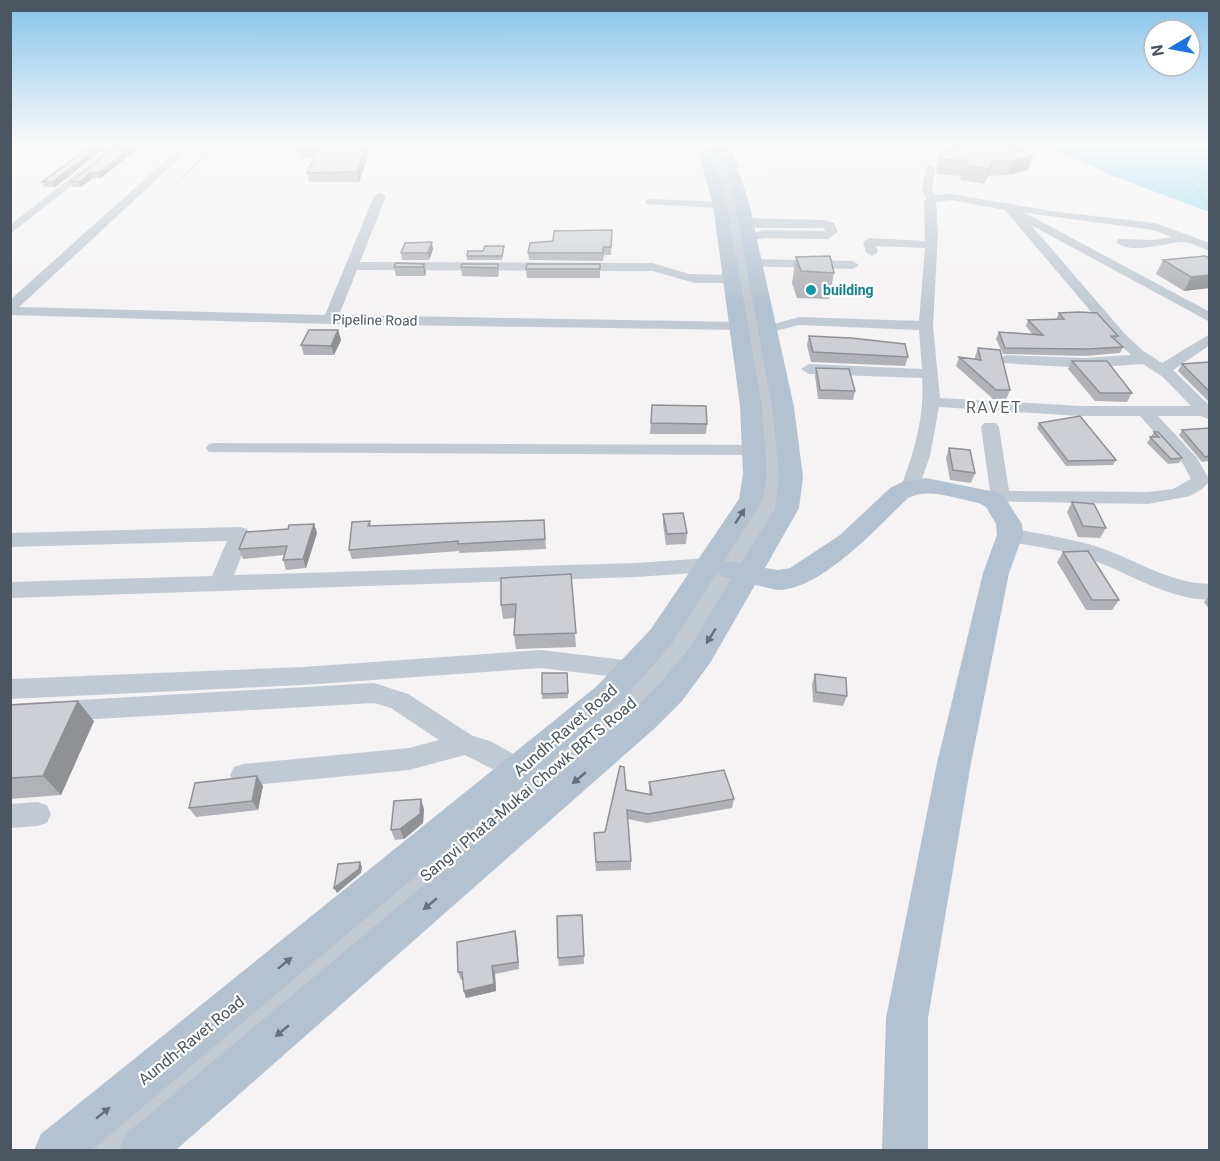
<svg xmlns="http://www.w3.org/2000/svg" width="1220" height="1161" viewBox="0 0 1220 1161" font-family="Roboto,sans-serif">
<rect width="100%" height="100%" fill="#f5f3f3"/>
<path fill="#90daee" d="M1036,144H1209V212L1110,175L1072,156Z"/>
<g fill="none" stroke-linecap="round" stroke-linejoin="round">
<path stroke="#7ad0a6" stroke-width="2" stroke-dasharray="2 1.5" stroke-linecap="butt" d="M1210,171L1191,182L1210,208
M183,177L204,156L209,144"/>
<path fill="#c1cad2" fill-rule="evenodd" d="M114,144H125L10,234V225Z
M184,144H195L19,307L325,315L374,196L380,193L386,196L360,262L652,263L689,274L731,275L738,279L731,283H695L652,271L357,270L339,315L739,322L745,325L725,203L710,144H720L740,221L745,218L824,220L834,223L838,232L828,239L764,238L744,242L748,261L753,259L853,261L859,265L853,269L748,266L760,328L799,317L919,321L925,248L876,246L878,252L872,256L866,252L863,242L869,238L925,241L924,201L927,198L922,191L925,168L930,165L935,168L932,191L937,195L951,194L1058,212L1155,223L1210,243V251C1201,248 1191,242 1182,242C1164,243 1130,255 1116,242L1118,239L1154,240L1171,237L1153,230L1019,212L1027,214L1210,312V322L1031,225L1125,334L1142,350L1162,363L1210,334V345L1173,370L1210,406V420L1201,416H1158L1197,458L1210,481L1202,489L1190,496L1148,504L979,501L977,497L979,493L990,491L981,427L984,423H996L999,427L1009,491L1148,492L1173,489L1191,479L1183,464L1140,416H1081L939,407L930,456L919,487L917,491H903L901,487C914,452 925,416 922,378L809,374L801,369L809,364L922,369L919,330L799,325L767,333L761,330C771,384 789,449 778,503L689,652L660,688L610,737L124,1150H79L84,1137L521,780L510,778L465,755L409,770L243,786L234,783L230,775L234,767L243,764L409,748L439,740L391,708L374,703L10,724V704L374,683L408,694L473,736L490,741L528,762L532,770L531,773L592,723L644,674L673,640L760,503L764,475L762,451L754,455L209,452L206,448L209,444L215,443L754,445L762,449L759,407L746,327L739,330L330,324L10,315V300ZM951,200L1005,210L1115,340L1131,355L1085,358L1006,355L998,360L1001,363L1085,368L1143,364L1163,377L1191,406H1081L940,398L933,326L938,233L936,202ZM741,224L758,228H823L826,231L763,230L743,237Z
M650,199L720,202L726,205L720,208L646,204V200Z
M240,527L247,529L250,534L234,575L636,563L709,558L716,560L719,565L716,570L709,572L636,577L10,598V582L212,576L227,541L10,547V533Z
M1010,528C1040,534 1071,538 1101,548C1138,561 1169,583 1210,584V600C1162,598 1127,571 1084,557C1058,548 1030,547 1003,540L1000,535L1003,530Z
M541,650L633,661L641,664L645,670L641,676L633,679L541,668L303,685L10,699V679L303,667Z
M37,802L47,805L51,814L47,823L37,826L10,828V804Z"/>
<path fill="#b3c2d1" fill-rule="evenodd" d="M696,144H708L727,205L762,406L767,474L763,499L723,563L731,561L741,563L775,508L779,477L772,407L735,203L718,144H730L749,203L794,407L803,477L799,508L765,568L778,570L790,568L840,535L890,488L902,482L926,478L995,492L1004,496L1018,518L1022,524L1023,535L1009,573L971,763L928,1018V1150H882L886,1018L937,763L983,573L997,535L996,524L986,507L979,503C956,499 928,487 908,498C878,527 821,590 778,590C771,589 762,586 755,585L710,663L682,701L654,729L176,1150H119L126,1134L632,711L660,683L690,647L731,579L722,577L718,571L671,645L619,704L92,1150H34L41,1134L597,686L651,629L739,499L743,474L740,406L713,205Z"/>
</g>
<path fill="#b0b2b7" d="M93,144H110L55,187H44L42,182Z
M120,144H143L101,178H93L81,187H73L71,182Z
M301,144L369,152L359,182H309L307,173L315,157L300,158L298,149Z
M1012,144L1028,170L1008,175L988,176L984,184L960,180L961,176L937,174L936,166L940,152Z
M612,230L611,255H604L603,261L529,260L528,253L553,241Z
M504,246V250L502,260H467V256Z
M433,249L429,260H402L401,253Z
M796,257L834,273L829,299L797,298L792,283Z
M1209,258V288L1184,291L1156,274L1163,260Z
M424,264L426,272L425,276H396L394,267Z
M498,264L499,273L498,277L462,276L461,267Z
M600,264V278H527L526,269Z
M1059,313L1118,336L1116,340L1123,347L1120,353L1085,356L1003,354L996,339L999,332L1033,335L1026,326L1028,320L1056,319Z
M338,330L341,340L334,355H304L301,345Z
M809,336L908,357L905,366L811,362L807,345Z
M978,348L1010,390L1006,400L993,399L956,366L959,357L975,359V357Z
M1072,361L1132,393L1127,402L1095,401L1068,369Z
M1209,362V402L1178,371L1182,364Z
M816,368L855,391L853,400L818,399L815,376Z
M652,405L707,424L706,434H650Z
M1039,423L1116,460L1113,465L1066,466L1037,428Z
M1209,428V461L1202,462L1179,435L1182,430Z
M1154,432L1182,458L1179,463L1168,464L1147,443Z
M949,448L975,473L971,483L950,480L946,458Z
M1072,502L1106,528L1100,538L1078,537L1067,512Z
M663,514L687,533L686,544L666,545L663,524Z
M544,520L546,549L459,553V551L352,559L349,550L370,521L371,526Z
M314,524L317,533L306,568L286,570L283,560L284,555L243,559L239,549L288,529Z
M1063,552L1119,600L1112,610H1086L1057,562Z
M571,574L576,647L516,649L514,635L515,618L503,619L501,605Z
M1209,595V609L1204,602Z
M567,673L568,698L542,699V694Z
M815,674L847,696L843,706L813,702L812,684Z
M10,705L94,721L61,795L10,799Z
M257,776L263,786L258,810L196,817L189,808Z
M649,782L734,799L732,808L647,823L628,819L631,861V870L596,871L594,833L605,832L626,790L649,794Z
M424,809L423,823L404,839L395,840L391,830Z
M582,915L584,964L559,966L558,958Z
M515,931L519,969L495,974L496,991L466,998L464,991L463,979L461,980L458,972Z"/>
<path fill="#909195" d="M102,144H110L55,187L52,182Z
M135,144H143L101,178L99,173Z
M367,144L369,152L359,182L357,172Z
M1033,156L1028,170L1008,175L1013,161Z
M993,161L988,176L984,184L988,169Z
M90,173L93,178L81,187L79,182Z
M432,242L433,249L429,260L428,253Z
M424,264L426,272L425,276L423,267Z
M1209,275V288L1184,291L1191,277Z
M338,330L341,340L334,355L331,346Z
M314,524L317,533L306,568L303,559Z
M78,701L94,721L61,795L43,776Z
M257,776L263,786L258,810L252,801Z
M421,799L424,809L423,823L404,839L400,829Z
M360,862L362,867L361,873L337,893L334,888Z
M515,931L517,939L519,969L518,962Z
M492,966L495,974L496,991L466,998L464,991Z"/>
<path fill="#cdcfd5" stroke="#909195" stroke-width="1.5" d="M93,144H102L52,182H42Z
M120,144H135L99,173H90L79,182H71Z
M301,144H367L357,172L307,173L319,148L298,149Z
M966,144H1012L1033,156L1013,161H993L988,169L965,165L967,161L940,159V152Z
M612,230L611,247H603V253H528L530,243L553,241L554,231Z
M432,242L428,253H401L405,243Z
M485,246H504L502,256H467L468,251H483Z
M830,256L834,273L801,271L796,257Z
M1205,256L1209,258V275L1191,277L1163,260Z
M396,263L424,264L423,267H394Z
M462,264H498V268L461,267Z
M527,264H600V269H526Z
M1079,312L1097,313L1118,336H1111L1123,347L1088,349L1005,348L999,332L1043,335L1028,320L1064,319L1059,313Z
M309,330H338L331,346L301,345Z
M809,336L851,338L905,344L908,357L813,352Z
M978,348L1000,350L1010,390H996L959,357L981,360Z
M1072,361H1107L1132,393H1100Z
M1209,362V391L1182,364Z
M816,368L849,369L855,391L820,390Z
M652,405L706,406L707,424L651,423Z
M1080,416L1116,460L1068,461L1039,423Z
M1209,428V456L1205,457L1182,430Z
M1154,432H1158L1182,458L1171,459L1150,437H1159Z
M949,448L970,450L975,473L953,470Z
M1072,502L1094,504L1106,528L1083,526Z
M683,513L687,533L667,534L663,514Z
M544,520L545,539L458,544V541L349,550L352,522L370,521L368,526Z
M314,524L303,559L283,560L287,546L239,549L246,532L288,529L289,525Z
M1088,551L1119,600H1092L1063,552Z
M571,574L576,633L514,635L516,604L501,605V578Z
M542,673H567L568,693L542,694Z
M815,674L846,678L847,696L816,692Z
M78,701L43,776L10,778V705Z
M620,766L624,767L626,790L652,795L649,782L724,770L734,799L648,814L627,810L631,861L596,862L594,833L605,832Z
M257,776L252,801L189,808L195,783Z
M421,799L420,814L400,829L391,830L394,801Z
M360,862L359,869L334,888L338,864Z
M582,915L584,956L558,958L557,916Z
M515,931L518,962L492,966L494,984L464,991L462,972H458L457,942Z"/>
<defs><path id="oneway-solid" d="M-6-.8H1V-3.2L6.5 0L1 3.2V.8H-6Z" transform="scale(1.5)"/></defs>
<g fill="#64717d">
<use href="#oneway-solid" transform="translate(740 516) rotate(-57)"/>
<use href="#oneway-solid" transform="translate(711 636) rotate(122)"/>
<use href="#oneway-solid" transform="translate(579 778) rotate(140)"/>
<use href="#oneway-solid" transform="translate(430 904) rotate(140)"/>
<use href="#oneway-solid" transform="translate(285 963) rotate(-39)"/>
<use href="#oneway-solid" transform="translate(282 1031) rotate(140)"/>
<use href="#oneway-solid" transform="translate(103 1113) rotate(-39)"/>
</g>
<linearGradient id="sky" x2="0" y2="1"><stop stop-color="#85c3ea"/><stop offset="0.47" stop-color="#fafafa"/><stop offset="1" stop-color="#fafafa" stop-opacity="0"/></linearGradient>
<rect width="1220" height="307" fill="url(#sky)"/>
<circle fill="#0f9aa8" stroke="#fff" stroke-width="2" cx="811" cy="290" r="6"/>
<g text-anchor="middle" stroke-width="4.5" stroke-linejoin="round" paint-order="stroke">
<g font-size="14" font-weight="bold" fill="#0d838f" stroke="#fff" text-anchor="start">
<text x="823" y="295">building</text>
</g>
<g font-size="14" fill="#4a5661" stroke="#fff">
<text transform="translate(375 320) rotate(1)" y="5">Pipeline Road</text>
</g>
<g font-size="16" letter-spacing="1.5" fill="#5f6368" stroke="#fff">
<text x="994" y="413">RAVET</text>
</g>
<g font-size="16" fill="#4a5661" stroke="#fff">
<text transform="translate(565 730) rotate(-41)" y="6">Aundh-Ravet Road</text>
<text transform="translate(528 789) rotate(-40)" y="6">Sangvi Phata-Mukai Chowk BRTS Road</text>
<text transform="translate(191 1040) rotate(-39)" y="6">Aundh-Ravet Road</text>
</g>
</g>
<rect width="1220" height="1161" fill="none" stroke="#4a5661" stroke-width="24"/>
<g transform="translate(1172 48) rotate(260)"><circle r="28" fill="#ffffff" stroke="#b7bbc0" stroke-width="1.5"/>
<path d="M0-4.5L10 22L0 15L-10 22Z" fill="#1a73e8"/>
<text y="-9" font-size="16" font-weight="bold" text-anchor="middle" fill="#4a5661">N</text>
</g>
</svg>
